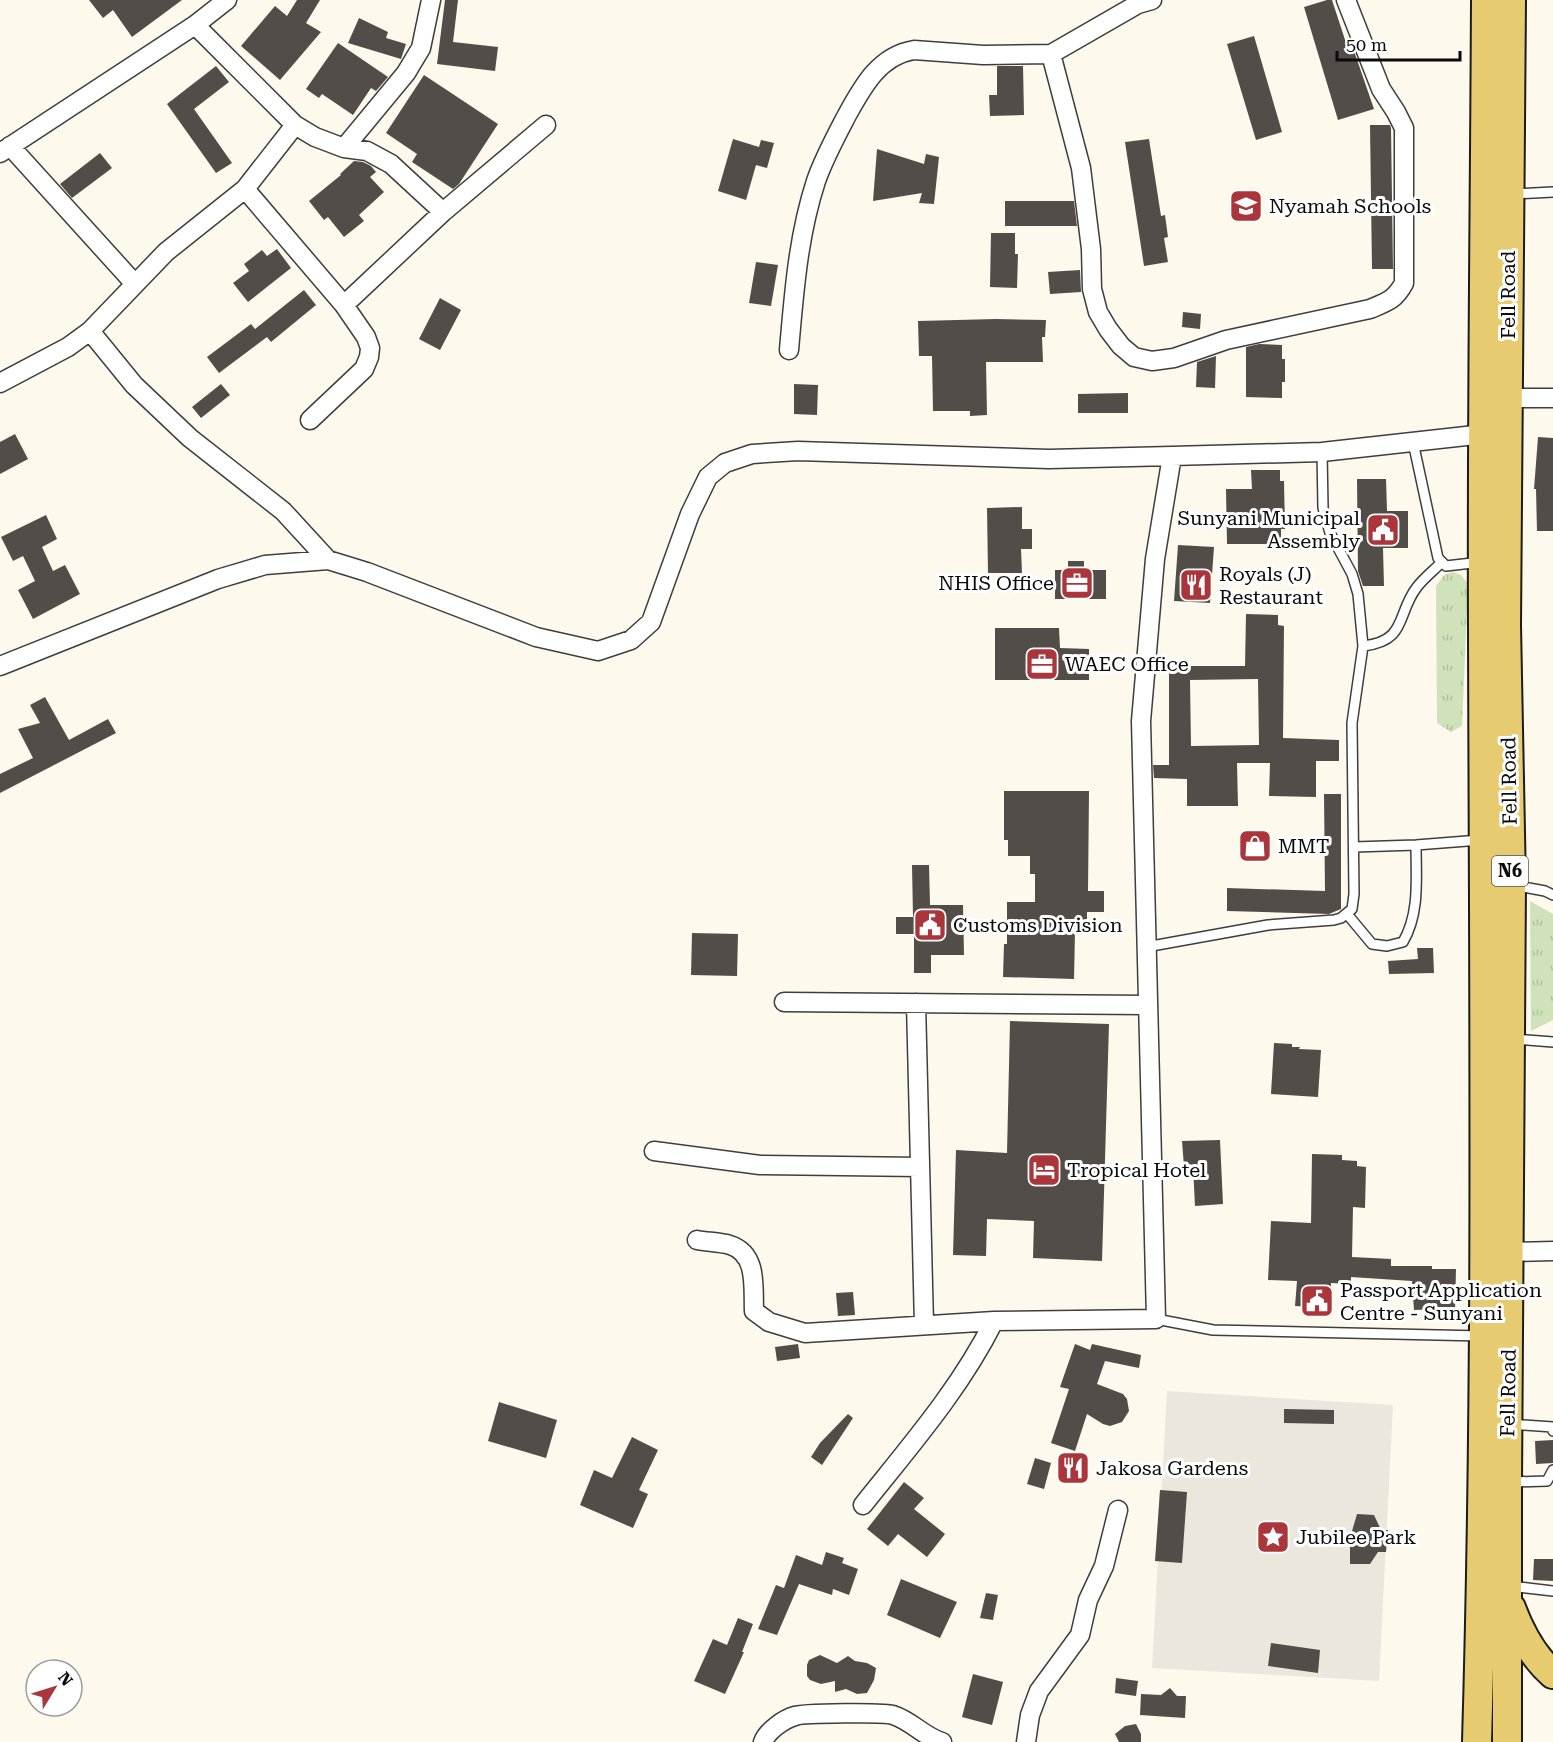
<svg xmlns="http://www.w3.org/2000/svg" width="1553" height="1742" viewBox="0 0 1553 1742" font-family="'Roboto Serif',serif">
<defs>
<pattern id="grass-tufts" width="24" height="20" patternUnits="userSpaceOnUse" patternTransform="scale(1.5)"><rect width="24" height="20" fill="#cfe2ba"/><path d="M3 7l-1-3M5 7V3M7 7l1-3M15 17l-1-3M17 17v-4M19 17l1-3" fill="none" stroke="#b0c19f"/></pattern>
</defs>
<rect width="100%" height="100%" fill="#fdf9ec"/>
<path fill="url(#grass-tufts)" d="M1453,572L1461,575L1468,584L1462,726L1451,732L1437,723L1436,586L1444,575Z
M1530,901L1553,914V1020L1531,1031Z"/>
<path fill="#ebe7dc" d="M1167,1391L1393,1405L1379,1681L1152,1668Z"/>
<path fill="#524d49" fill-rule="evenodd" d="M89,0H182L132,37L113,10L103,18Z
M297,0H320L306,23L321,32L280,80L241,46L275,6L287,16Z
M445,0H458L453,42L498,47L495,71L437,64Z
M1327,0H1332L1349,52L1354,51L1374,109L1338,120L1304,7Z
M359,18L388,32L386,38L406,44L401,59L348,43Z
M1254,36L1282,132L1256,140L1227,44Z
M338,43L388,77L376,91L371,88L353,115L322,94L319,98L306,89Z
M216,66L229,82L194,109L232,163L216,173L167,104Z
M997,66H1023L1024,115L990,116L989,95H997Z
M424,75L498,124L459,184L453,189L412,162L417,154L386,133Z
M1370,125H1390L1391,128L1393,269H1372Z
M733,139L759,147L761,140L774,143L767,168L756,165L746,200L718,191Z
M1149,139L1161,216L1165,215L1168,237L1164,238L1168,262L1144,266L1125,142Z
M877,149L924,164L926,154L939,157L934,204L919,203L922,193L873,201Z
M100,153L112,168L72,198L60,184Z
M354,161L363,162L371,166L376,172L370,177L384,192L359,215L364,221L344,237L328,217L324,220L309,201L341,175L340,174Z
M1005,201H1074L1077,226H1005Z
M991,233H1015V254H1018L1017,288L990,287Z
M277,249L291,268L248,302L233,283L249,271L244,264L262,250L267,256Z
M756,262L778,265L771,306L749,303Z
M1080,270L1081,292L1050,294L1048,272Z
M304,290L316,305L271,342L267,337L219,373L207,357L251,324L255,329Z
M440,298L461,310L440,350L419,339Z
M1183,312L1201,314L1200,329L1182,327Z
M996,319L1046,320L1045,337H1042L1043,362H986L987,415L970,416V411H933L932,356H919L918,321Z
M1259,344L1282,345V359H1285V382H1282V398L1246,397V347Z
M1216,356L1215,388L1196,387L1197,362Z
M221,384L230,395L201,418L192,407Z
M794,384L818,385L817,415L794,414Z
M1128,393V413H1078V394Z
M15,434L28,459L0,474V442Z
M1538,437L1553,438V531H1537L1536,489H1534Z
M1251,470H1280V481H1284L1285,529H1281V544H1227L1226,489H1252Z
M1357,479H1386L1387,511H1408V548H1383L1384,586H1363L1358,571Z
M1022,507V529H1032V549H1021L1022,573H988L987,508Z
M46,515L57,539L42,547L53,571L65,565L80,594L33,619L18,590L35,581L23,556L13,561L1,537Z
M1178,545L1214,547L1210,603L1174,601Z
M1068,561H1084V570H1106V599H1055V570H1068Z
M1246,614L1278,615V625L1284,626L1283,738L1339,740V761H1316V797L1269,796L1270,763H1237L1238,806H1187V779L1154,778L1153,765H1169V666H1245ZM1258,679L1259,745L1191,746L1190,680Z
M995,628H1059L1060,648L1089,649V680H995Z
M45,697L69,740L108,719L116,733L0,793V774L33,758L18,729L40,723L30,705Z
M1004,791H1089L1088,891H1104V912H1087V932H1075L1074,979L1003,977L1004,944H1007V902H1035V874H1030V856H1008V840H1004Z
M1324,794H1341V909L1329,914L1227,911V888L1325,891Z
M912,865H929L930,905H963L964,955H931V973H914V934H896V917H913Z
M692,933L738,934L737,976L691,975Z
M1417,948H1433L1434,973L1389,974L1388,961L1418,959Z
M1010,1021L1109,1024L1102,1261L1033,1258L1034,1221L987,1219L986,1256L953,1255L956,1150L1007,1153Z
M1274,1043L1292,1044V1047H1300L1299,1049L1321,1050L1318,1097L1271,1094Z
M1220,1140L1223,1204L1195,1206L1193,1167H1184L1182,1141Z
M1312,1154L1342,1155V1160L1357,1161V1166L1366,1167L1365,1208L1353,1207L1352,1257L1391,1259V1266H1432V1269H1456L1455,1311L1442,1309L1414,1310L1412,1281L1351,1277V1284L1331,1283L1329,1308L1295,1306L1297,1281L1268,1280L1271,1221L1311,1223Z
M853,1292L855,1315L838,1316L836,1293Z
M798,1344L800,1358L777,1361L775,1347Z
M1075,1344L1090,1350L1092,1344L1141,1355L1139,1368L1105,1361L1097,1384L1123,1394L1127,1399L1129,1411L1122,1422L1110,1426L1103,1424L1087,1414L1075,1451L1051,1443L1069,1389L1060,1387Z
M499,1402L557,1420L546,1458L488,1441Z
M1284,1409L1334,1410V1424L1284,1423Z
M848,1414L853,1418L822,1465L811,1457L820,1443Z
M632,1437L658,1450L639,1490L648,1494L633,1528L580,1505L594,1470L612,1478Z
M1553,1440V1463L1536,1464L1535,1441Z
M1035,1458L1051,1463L1044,1489L1027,1484Z
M904,1482L924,1498L914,1509L945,1534L927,1557L898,1534L888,1546L867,1529Z
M1160,1490L1187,1492L1182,1563L1155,1561Z
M1357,1514L1374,1515L1381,1530H1388L1386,1552H1378L1370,1564H1350V1538Z
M826,1552L844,1558L842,1563L858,1569L849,1595L833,1589L832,1595L799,1584L777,1635L758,1629L776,1585L784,1588L796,1555L822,1565Z
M1534,1559H1553V1581L1533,1580Z
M901,1579L957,1602L940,1638L887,1615Z
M986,1593L998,1595L993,1620L980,1618Z
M738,1618L753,1624L742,1652H744L725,1694L694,1681L713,1639L727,1645Z
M1271,1643L1320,1650L1318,1673L1268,1666Z
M820,1655L837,1663L848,1656L855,1661L867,1663L876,1668L874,1680L867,1693L857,1694L846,1689L835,1692V1681L821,1684L810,1680L807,1676V1665L809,1660Z
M973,1674L1003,1682L992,1725L962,1717Z
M1116,1678L1138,1681L1136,1696L1115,1693Z
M1170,1688L1177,1696H1186L1185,1718L1140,1715L1141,1694L1161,1695Z
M1136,1724L1141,1734V1742H1119L1115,1734L1125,1726Z"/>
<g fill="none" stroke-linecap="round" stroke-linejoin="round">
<defs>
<path id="lane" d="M1513,194L1553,192
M1413,442L1438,558L1446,566L1481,562
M1363,646C1408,641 1396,614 1417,587C1424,578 1433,571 1441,563
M1354,847L1416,845L1480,840
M1513,885L1545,891L1553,895
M1347,914L1372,944L1387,946L1403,942C1420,913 1416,878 1416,845
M1146,947L1268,925L1334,920L1341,918L1352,909L1354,894L1352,723L1363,646L1358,594L1352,574L1330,533L1323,508L1322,452
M1513,1039L1553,1042
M1156,1319L1213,1330L1482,1336
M1509,1424L1553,1427V1431
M1511,1482L1547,1481L1553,1470
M1510,1586L1553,1591"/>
<path id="street" d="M195,25L295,125L315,137L344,148L367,151L391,164L443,212
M1051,54L1081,168L1091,249L1092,289L1098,312L1108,329L1121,346L1134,357L1152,361L1174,358L1226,340L1370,309C1387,302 1395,300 1404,283V128L1396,112L1381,89L1346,0
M10,146L135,284
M344,148L406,73L421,48L431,0
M0,153L195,25L227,0
M245,189L344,305L366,337L370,348L369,357L364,369L310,420
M344,305L443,212L546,125
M90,331L134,385L190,438L283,511L328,560
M789,350C794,293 798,236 816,181C824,158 836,136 847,115C863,86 879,56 914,50L983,55L1051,54L1138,4L1152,0
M0,383L68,347L90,331L166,252L245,189L295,125
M1508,398H1553
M0,666L218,579L265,565L328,560L367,572L536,637L598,651L631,640L651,622L690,514L708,477L725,463L752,454L798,451L1049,459L1172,456L1322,452L1484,434
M784,1002L1148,1005
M916,1003L924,1325
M654,1151L760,1165L920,1167
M697,1240C707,1242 720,1242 730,1245C758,1254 753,1287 754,1311L769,1322L805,1333L994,1321L1156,1319L1141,721L1155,559L1172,456
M1509,1252L1553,1251
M863,1505C910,1446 960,1389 994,1321
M763,1742C767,1731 784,1719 795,1716C802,1713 886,1712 893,1715C912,1721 924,1737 942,1742
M1026,1742L1030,1715L1039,1691L1080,1635L1088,1600L1104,1566L1118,1510"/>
<path id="primary" d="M1511,1608C1520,1632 1533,1657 1553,1674
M1477,1742C1488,1371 1484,1001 1483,630C1482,420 1485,210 1486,0
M1507,1742V1483L1511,884L1506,625L1511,0"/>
</defs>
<use href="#lane" stroke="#3e3e3e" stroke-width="12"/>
<use href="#street" stroke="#3e3e3e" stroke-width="21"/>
<use href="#primary" stroke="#1c1c1c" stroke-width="32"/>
<use href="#lane" stroke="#fff" stroke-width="9"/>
<use href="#street" stroke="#fff" stroke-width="18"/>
<use href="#primary" stroke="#e7cb71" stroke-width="28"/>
</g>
<defs>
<symbol id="school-square" viewBox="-11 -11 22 22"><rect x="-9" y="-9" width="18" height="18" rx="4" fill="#aa353a" stroke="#fff"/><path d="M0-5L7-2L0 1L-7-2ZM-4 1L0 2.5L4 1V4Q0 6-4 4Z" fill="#fff"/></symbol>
<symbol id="civic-square" viewBox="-11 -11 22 22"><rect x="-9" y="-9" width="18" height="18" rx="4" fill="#aa353a" stroke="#fff"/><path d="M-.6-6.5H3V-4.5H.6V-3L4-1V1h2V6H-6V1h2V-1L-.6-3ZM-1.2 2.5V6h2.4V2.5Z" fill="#fff"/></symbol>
<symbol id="office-square" viewBox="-11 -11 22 22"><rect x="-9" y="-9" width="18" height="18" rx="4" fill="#aa353a" stroke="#fff"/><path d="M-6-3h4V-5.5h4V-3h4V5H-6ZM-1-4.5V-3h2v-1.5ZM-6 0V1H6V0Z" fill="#fff"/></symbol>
<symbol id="restaurant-square" viewBox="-11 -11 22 22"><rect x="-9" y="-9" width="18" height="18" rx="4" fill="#aa353a" stroke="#fff"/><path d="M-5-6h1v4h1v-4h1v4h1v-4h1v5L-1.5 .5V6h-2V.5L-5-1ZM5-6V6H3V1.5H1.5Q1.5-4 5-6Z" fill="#fff"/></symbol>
<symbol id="shop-square" viewBox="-11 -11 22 22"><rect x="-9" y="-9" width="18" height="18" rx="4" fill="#aa353a" stroke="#fff"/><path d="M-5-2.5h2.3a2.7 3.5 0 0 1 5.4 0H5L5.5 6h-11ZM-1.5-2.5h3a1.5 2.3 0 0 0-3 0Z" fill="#fff"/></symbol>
<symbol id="hotel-square" viewBox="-11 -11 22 22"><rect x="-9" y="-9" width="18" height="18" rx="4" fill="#aa353a" stroke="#fff"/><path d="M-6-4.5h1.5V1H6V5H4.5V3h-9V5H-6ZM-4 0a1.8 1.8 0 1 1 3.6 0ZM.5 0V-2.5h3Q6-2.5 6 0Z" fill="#fff"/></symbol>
<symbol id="sight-square" viewBox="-11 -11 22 22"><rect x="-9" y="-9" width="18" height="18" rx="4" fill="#aa353a" stroke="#fff"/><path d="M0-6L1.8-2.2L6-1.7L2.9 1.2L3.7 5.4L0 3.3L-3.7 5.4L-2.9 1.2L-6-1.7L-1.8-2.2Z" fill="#fff"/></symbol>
</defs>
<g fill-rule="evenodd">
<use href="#school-square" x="1227" y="187" width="38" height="38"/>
<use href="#civic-square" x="1364" y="511" width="38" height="38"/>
<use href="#office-square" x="1058" y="564" width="38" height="38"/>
<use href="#restaurant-square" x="1177" y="566" width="38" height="38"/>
<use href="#office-square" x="1023" y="645" width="38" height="38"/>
<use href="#shop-square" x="1236" y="827" width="38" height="38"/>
<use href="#civic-square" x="911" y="906" width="38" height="38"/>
<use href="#hotel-square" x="1025" y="1151" width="38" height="38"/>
<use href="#civic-square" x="1298" y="1282" width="38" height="38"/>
<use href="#restaurant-square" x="1054" y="1449" width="38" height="38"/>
<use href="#sight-square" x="1254" y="1518" width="38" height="38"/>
</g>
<g text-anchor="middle" stroke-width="6" stroke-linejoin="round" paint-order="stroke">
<rect fill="#fff" stroke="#545454" stroke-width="1.5" x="1492" y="856" width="36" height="30" rx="4.5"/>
<g font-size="18" font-weight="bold" fill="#0b0b0b">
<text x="1510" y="877">N6</text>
</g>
<g font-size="20" fill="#0b0b0b" stroke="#fff" text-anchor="start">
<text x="1269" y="213">Nyamah Schools</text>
<text x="1360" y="525" text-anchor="end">Sunyani Municipal<tspan x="1360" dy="23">Assembly</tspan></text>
<text x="1219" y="581">Royals (J)<tspan x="1219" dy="23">Restaurant</tspan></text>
<text x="1054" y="590" text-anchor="end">NHIS Office</text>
<text x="1065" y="671">WAEC Office</text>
<text x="1278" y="853">MMT</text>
<text x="953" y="932">Customs Division</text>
<text x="1067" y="1177">Tropical Hotel</text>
<text x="1340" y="1297">Passport Application<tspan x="1340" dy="23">Centre - Sunyani</tspan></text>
<text x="1096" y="1475">Jakosa Gardens</text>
<text x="1296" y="1544">Jubilee Park</text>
</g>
<g font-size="20" fill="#0b0b0b" stroke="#fff">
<text transform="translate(1508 295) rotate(-90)" y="7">Fell Road</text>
<text transform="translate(1509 781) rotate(-91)" y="7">Fell Road</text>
<text transform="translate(1508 1393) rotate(-89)" y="7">Fell Road</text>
</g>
</g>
<g transform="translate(54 1688) rotate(52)"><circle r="28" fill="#ffffff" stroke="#9d9d9d" stroke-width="1.5"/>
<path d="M0-4.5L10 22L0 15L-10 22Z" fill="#aa353a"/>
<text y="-9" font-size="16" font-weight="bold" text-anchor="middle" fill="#0b0b0b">N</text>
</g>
<path d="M1337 51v9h123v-9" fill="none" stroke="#0b0b0b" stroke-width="3"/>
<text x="1346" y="51" font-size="18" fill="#0b0b0b" stroke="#ffffff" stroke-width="4.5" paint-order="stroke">50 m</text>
</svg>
